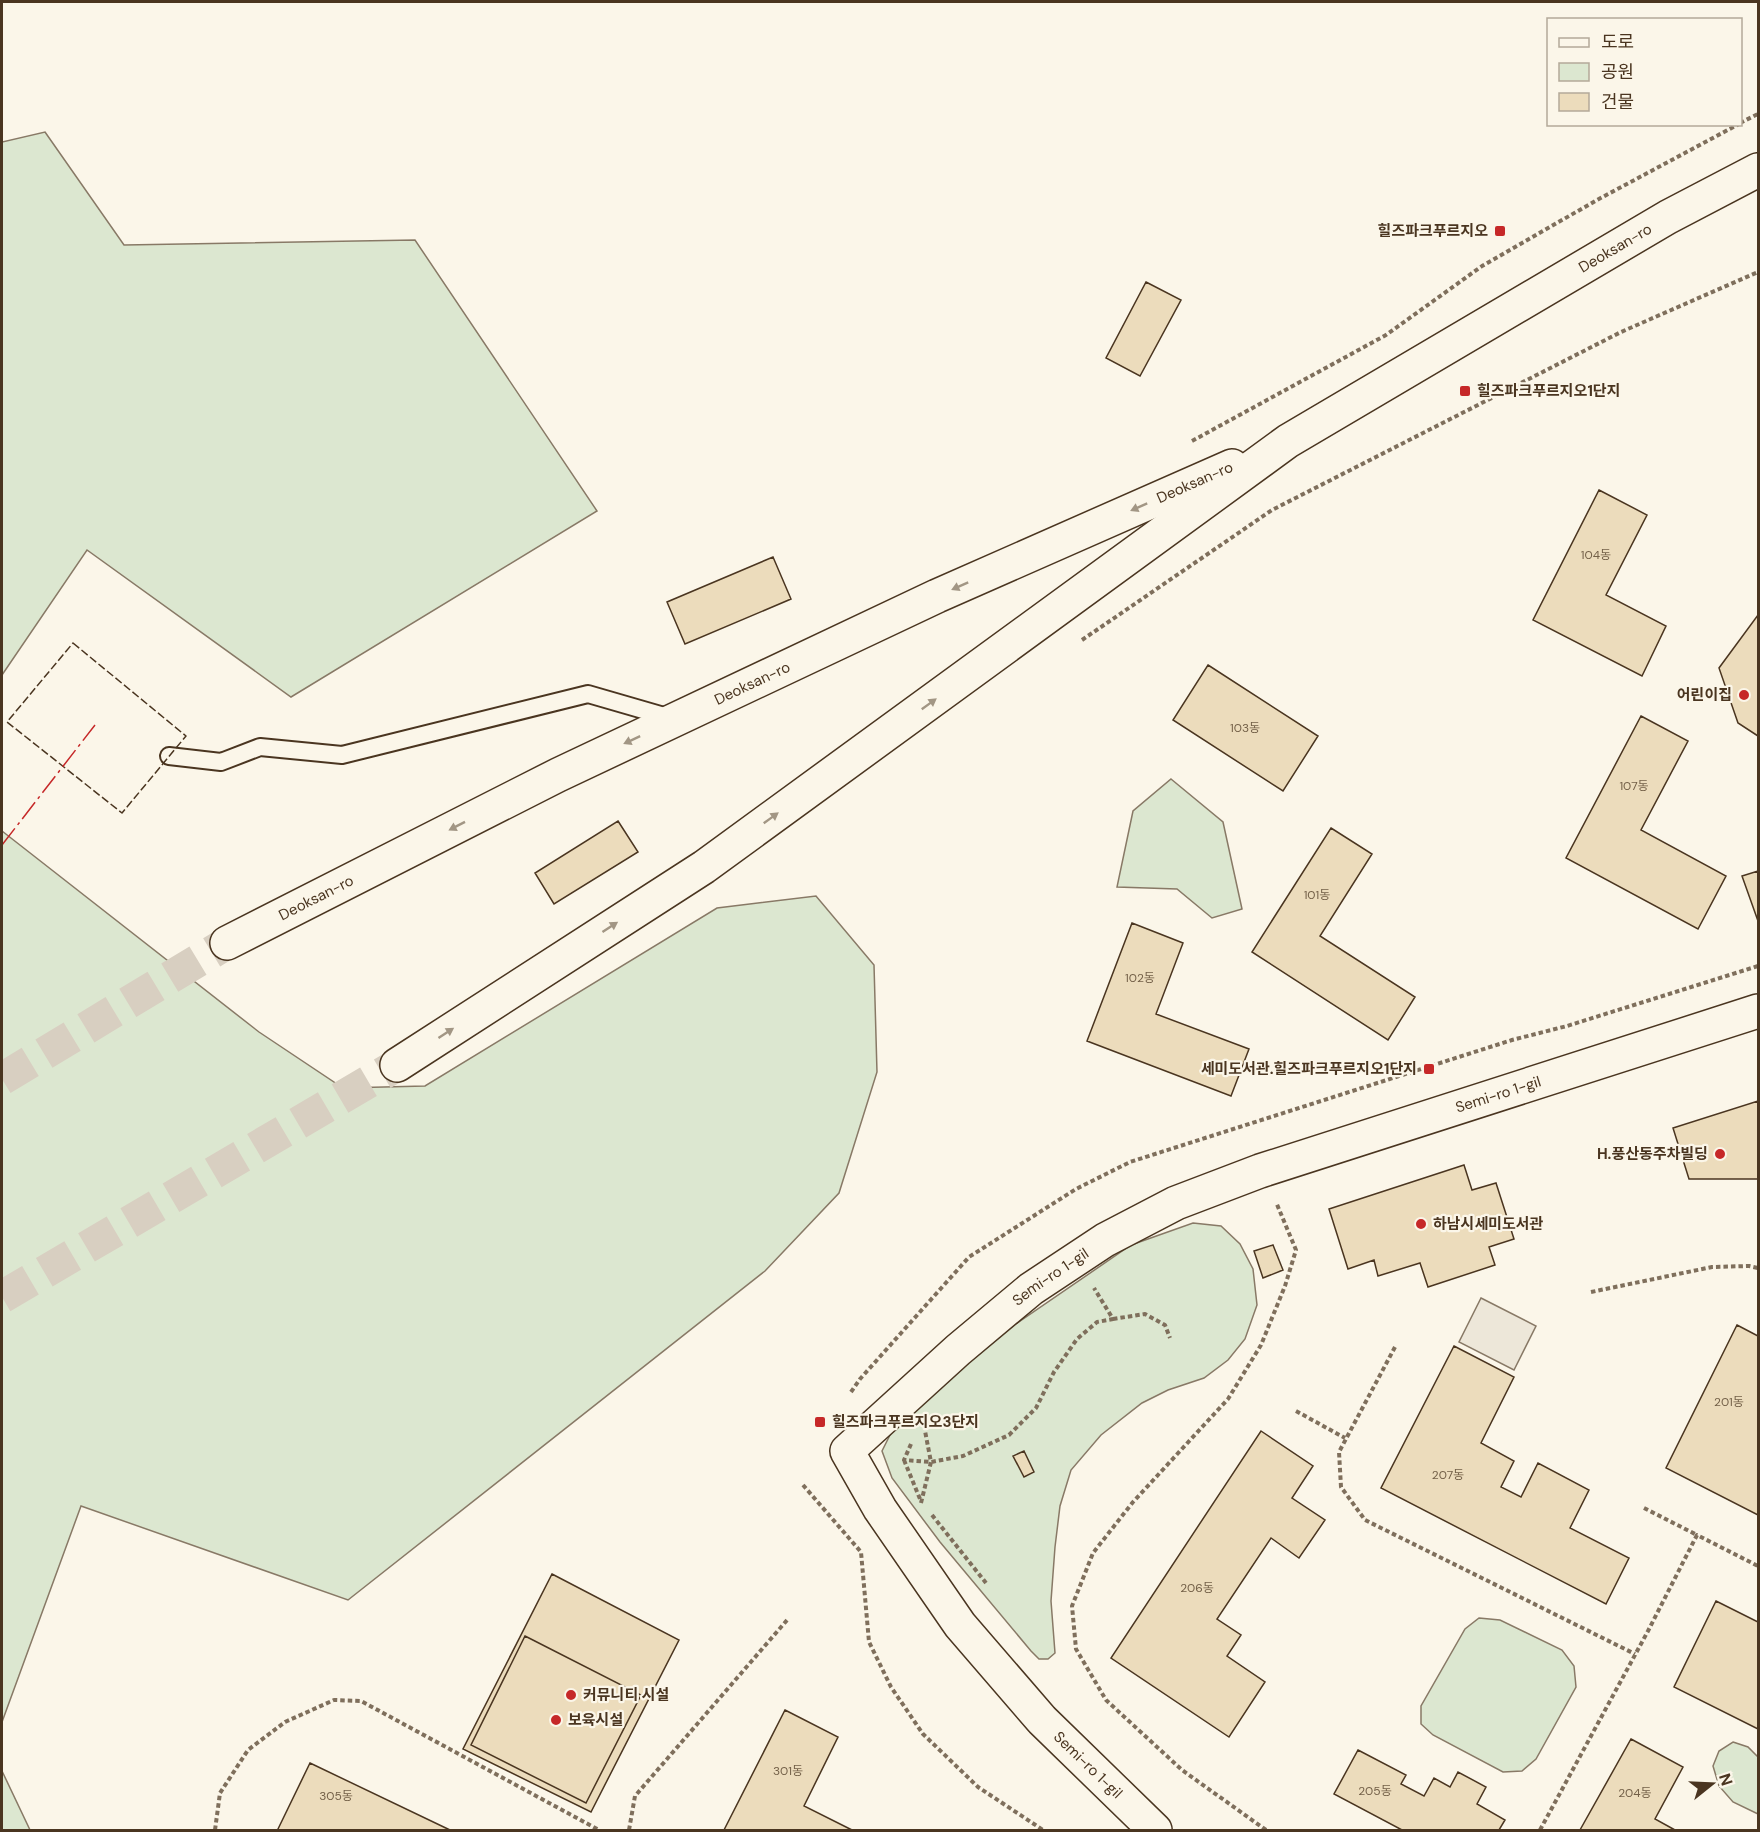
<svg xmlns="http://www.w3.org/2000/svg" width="1760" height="1832" viewBox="0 0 1760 1832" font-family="'DM Sans','Noto Sans KR',sans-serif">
<rect width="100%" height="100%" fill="#fbf6e9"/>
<path fill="#dce7d0" stroke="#887966" stroke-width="1.5" d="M45,132L124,245L415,240L597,511L291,697L87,550L2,675V142Z
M1171,779L1223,822L1242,909L1212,918L1177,889L1117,887L1133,811Z
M2,831L259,1032L343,1088L425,1086L717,908L816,896L874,965L877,1072L839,1193L765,1271L348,1600L81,1506L2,1722Z
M1193,1223L1221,1226L1240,1244L1253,1269L1257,1305L1245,1339L1228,1360L1204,1378L1168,1390L1142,1403L1101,1435L1071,1470L1060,1506L1055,1547L1051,1601L1055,1653L1048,1659H1039L1031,1651L940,1542L892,1478L882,1451L898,1419L1007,1330L1131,1245Z
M1479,1618L1500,1620L1562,1650L1574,1666L1576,1687L1536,1759L1522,1771L1503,1772L1433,1735L1421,1724V1706L1465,1629Z
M1733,1742L1748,1747L1758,1757V1814L1733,1802L1719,1786L1713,1766L1719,1751Z
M2,1771L30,1830H2Z"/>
<path fill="#ede7d9" stroke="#887966" stroke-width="1.5" d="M1481,1298L1536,1326L1514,1370L1459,1342Z"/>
<path fill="#ecdcbc" stroke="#4a3520" stroke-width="1.5" d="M1146,282L1181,300L1140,376L1106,358Z
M1599,490L1647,515L1606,595L1666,626L1642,676L1533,620Z
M773,557L791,599L685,644L667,602Z
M1758,615V736L1738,723L1719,668Z
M1208,665L1318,736L1283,791L1173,720Z
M1641,716L1688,741L1641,830L1726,876L1698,929L1566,858Z
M618,821L638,852L554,904L535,873Z
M1331,828L1372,854L1320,936L1415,997L1388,1040L1252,952Z
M1758,871V921L1742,876Z
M1132,923L1183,943L1156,1014L1249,1049L1231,1096L1087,1041Z
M1758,1101V1179H1689L1673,1128Z
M1464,1165L1472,1190L1496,1183L1514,1239L1489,1247L1495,1265L1428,1287L1420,1263L1378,1276L1374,1260L1348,1269L1329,1209Z
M1273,1245L1283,1270L1263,1278L1254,1251Z
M1737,1325L1758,1336V1515L1666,1468Z
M1454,1346L1514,1377L1481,1443L1514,1461L1501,1487L1521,1497L1538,1463L1589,1490L1570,1528L1629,1558L1606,1604L1381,1488Z
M1261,1431L1313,1466L1292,1498L1325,1520L1299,1558L1271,1538L1217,1619L1241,1635L1227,1656L1265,1682L1229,1737L1111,1658Z
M1024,1451L1034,1472L1024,1477L1013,1456Z
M552,1574L679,1640L591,1812L463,1749Z
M1716,1601L1758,1622V1729L1674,1687Z
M525,1636L641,1695L586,1803L471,1745Z
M785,1710L838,1737L804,1806L852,1830H724Z
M1631,1739L1683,1767L1655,1819L1675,1830H1580Z
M1358,1750L1406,1775L1401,1784L1424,1796L1434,1778L1450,1787L1458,1772L1486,1787L1477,1804L1505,1820L1499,1830H1402L1334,1794Z
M310,1763L450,1830H281L278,1829Z"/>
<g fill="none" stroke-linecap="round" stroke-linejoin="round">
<path stroke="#d8cfc1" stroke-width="33" stroke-dasharray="33 16" stroke-linecap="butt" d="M2,1079L227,943
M2,1297L397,1065"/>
<defs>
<path id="service" d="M169,756L221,762L260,747L342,755L588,694L671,718"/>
<g id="minor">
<path id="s1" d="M1155,1830L1042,1720L960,1625L880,1509L847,1451L958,1350L1031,1289L1105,1240L1176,1203L1260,1171L1758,1011"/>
</g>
<g id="secondary">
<path id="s2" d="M227,943L558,775L937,596L1232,466"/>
<path id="s3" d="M397,1065L704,867L1288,441L1668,217L1758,170"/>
</g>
</defs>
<use href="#service" stroke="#4a3520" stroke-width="20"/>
<use href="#minor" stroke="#4a3520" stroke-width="36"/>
<use href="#secondary" stroke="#4a3520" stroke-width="36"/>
<path stroke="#7f6f5c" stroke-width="4" stroke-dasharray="4.5 3" stroke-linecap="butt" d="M1740,123L1758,114
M1192,441L1386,335L1482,266L1597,200L1739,124
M1082,640L1272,510L1621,332L1758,272
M1591,1292L1712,1267L1749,1266L1758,1268
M1113,1319L1145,1314L1165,1325L1170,1338
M1395,1347L1339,1452L1341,1487L1365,1520L1635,1654
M851,1392L860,1379L969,1257L1076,1189L1130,1162L1512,1040L1567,1026L1758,966
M1296,1411L1345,1438
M911,1444L904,1460L931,1462L963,1456L1009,1435L1036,1408L1054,1372L1077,1339L1097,1322L1113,1319L1094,1288
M904,1460L920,1499
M803,1485L861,1552L869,1642L891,1687L923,1734L978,1787L1043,1830
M921,1503L931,1462L925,1431
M1644,1508L1697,1535
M932,1515L986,1583
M215,1830L220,1793L248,1750L285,1722L334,1700L361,1701L599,1830
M629,1830L635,1796L788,1619
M1266,1830L1182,1770L1106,1700L1076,1649L1072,1606L1093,1553L1133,1502L1228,1399L1261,1345L1285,1286L1296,1250L1276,1202
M1540,1830L1648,1631L1697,1535L1758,1566"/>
<use href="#service" stroke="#fbf6e9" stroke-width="16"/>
<use href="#minor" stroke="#fbf6e9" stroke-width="33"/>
<use href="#secondary" stroke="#fbf6e9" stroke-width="33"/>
<path stroke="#4a3520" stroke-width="1.5" stroke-dasharray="8 3" stroke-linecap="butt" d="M73,643L186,736L122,813L7,722Z"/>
<path stroke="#c62828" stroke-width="1.5" stroke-dasharray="21 4.5 3 4.5" stroke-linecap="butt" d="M2,845L95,725"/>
</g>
<defs><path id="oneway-solid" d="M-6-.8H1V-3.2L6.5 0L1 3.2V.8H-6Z" transform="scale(1.5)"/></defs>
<g fill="#a29684">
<use href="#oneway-solid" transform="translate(1139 507) rotate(156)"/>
<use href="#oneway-solid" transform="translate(960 586) rotate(156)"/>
<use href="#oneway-solid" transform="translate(929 704) rotate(-36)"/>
<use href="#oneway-solid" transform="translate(632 740) rotate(155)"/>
<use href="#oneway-solid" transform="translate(771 818) rotate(-36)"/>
<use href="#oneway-solid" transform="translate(457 826) rotate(153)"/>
<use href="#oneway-solid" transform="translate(610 927) rotate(-33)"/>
<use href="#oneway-solid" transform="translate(446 1033) rotate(-33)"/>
</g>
<g fill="#c62828" stroke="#fbf6e9" stroke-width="2">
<rect x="1494" y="225" width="12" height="12" rx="3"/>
<rect x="1459" y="385" width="12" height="12" rx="3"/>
<circle cx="1744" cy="695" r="6"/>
<rect x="1423" y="1063" width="12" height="12" rx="3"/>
<circle cx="1720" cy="1154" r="6"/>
<circle cx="1421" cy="1224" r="6"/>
<rect x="814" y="1416" width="12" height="12" rx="3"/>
<circle cx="571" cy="1695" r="6"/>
<circle cx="556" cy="1720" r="6"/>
</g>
<g text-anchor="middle" stroke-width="4.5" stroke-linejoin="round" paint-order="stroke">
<g font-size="12" fill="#725f47">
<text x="1596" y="559">104동</text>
<text x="1245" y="732">103동</text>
<text x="1634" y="790">107동</text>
<text x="1317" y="899">101동</text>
<text x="1140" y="982">102동</text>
<text x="1729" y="1406">201동</text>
<text x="1448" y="1479">207동</text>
<text x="1197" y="1592">206동</text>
<text x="788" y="1775">301동</text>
<text x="1375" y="1795">205동</text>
<text x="1635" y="1797">204동</text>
<text x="336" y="1800">305동</text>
</g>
<g font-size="15" font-weight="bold" fill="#4a3520" stroke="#fbf6e9" text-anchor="start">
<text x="1488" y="236" text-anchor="end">힐즈파크푸르지오</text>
<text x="1477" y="396">힐즈파크푸르지오1단지</text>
<text x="1732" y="700" text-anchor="end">어린이집</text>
<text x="1417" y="1074" text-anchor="end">세미도서관.힐즈파크푸르지오1단지</text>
<text x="1708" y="1159" text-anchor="end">H.풍산동주차빌딩</text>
<text x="1433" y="1229">하남시세미도서관</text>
<text x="832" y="1427">힐즈파크푸르지오3단지</text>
<text x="583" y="1700">커뮤니티 시설</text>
<text x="568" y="1725">보육시설</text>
</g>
<g font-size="15" fill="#4a3520" stroke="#fbf6e9">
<text dy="5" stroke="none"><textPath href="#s3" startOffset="1468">Deoksan-ro</textPath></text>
<text dy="5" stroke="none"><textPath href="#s2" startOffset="1072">Deoksan-ro</textPath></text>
<text dy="5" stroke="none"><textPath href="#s2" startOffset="586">Deoksan-ro</textPath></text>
<text dy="5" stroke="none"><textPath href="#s2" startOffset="100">Deoksan-ro</textPath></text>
<text dy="5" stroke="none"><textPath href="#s1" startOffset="1245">Semi-ro 1-gil</textPath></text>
<text dy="5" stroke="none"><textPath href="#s1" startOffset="759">Semi-ro 1-gil</textPath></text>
<text transform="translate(1088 1765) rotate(44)" y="5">Semi-ro 1-gil</text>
</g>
</g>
<rect width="1760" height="1832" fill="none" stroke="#4a3520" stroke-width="6"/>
<rect x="1547" y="18" width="195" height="108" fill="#fbf6e9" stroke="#b4a999" stroke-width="1.5"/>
<rect x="1559" y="38" width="30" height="9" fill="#fbf6e9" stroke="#b4a999" stroke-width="1.5"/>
<text x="1601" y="48" font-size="18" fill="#4a3520">도로</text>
<rect x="1559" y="63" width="30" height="18" fill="#dce7d0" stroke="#b4a999" stroke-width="1.5"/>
<text x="1601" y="78" font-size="18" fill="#4a3520">공원</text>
<rect x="1559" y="93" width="30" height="18" fill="#ecdcbc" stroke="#b4a999" stroke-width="1.5"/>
<text x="1601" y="108" font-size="18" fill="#4a3520">건물</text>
<g transform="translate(1712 1784) rotate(72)" stroke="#fbf6e9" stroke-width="4.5" paint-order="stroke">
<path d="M0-4.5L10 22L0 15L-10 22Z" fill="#4a3520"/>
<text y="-9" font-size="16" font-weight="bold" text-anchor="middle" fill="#4a3520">N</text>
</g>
</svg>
